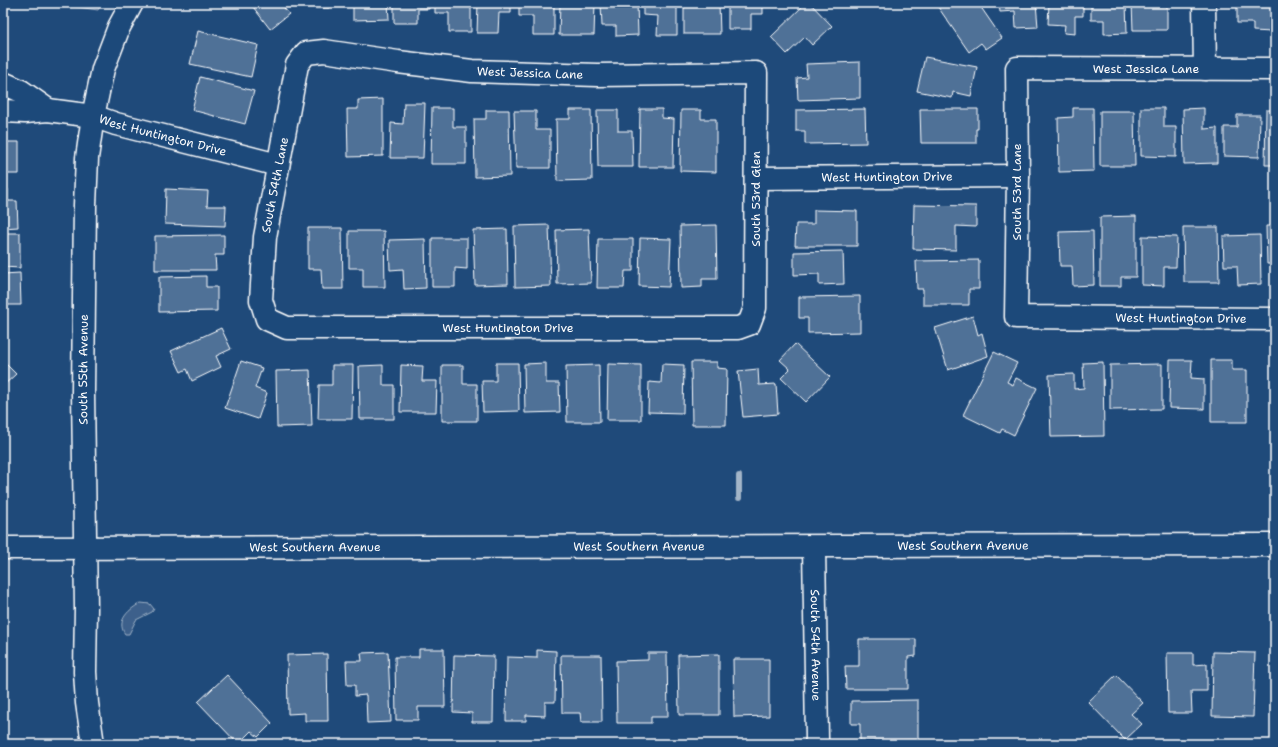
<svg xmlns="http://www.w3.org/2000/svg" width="1278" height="747" viewBox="0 0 1278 747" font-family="'Shantell Sans',sans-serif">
<rect width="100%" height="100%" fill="#1f4a7a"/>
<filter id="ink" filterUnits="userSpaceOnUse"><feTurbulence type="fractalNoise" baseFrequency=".025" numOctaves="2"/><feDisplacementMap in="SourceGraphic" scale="8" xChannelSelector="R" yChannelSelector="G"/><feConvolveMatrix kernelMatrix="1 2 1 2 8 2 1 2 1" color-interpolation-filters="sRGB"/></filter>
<g filter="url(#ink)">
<path fill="#3c618b" stroke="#9eb0c5" d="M50,3H102L98,10Z
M141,603L150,604L154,609L152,612L136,620L129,634H125C115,620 131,608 141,603Z"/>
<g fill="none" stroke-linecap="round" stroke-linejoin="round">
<path stroke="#a3b5c8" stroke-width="6" d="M739,476V498"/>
</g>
<path fill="#507197" stroke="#fff" d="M250,3H280L289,14L270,29Z
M307,3H329V8H307Z
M353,3H388L389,19L353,20Z
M394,3H429V9H418V23H394Z
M435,3H471V32H449V13H435Z
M478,3H511V13H499L498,33H477Z
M519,3H554V35H533V16H519Z
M560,3H595L594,35H559Z
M601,3H637L638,35L616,36V26H602Z
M643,3H677V35H657L658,16L643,15Z
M684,3H719L720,34H684Z
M728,3H763V14H751V29H728Z
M806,3H810L832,26L812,45L805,37L787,54L771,37Z
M944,3H978L1002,38L986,49L981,43L969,52L938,7Z
M999,3H1036L1038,27L1016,28L1015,11L1000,12Z
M1049,3H1083V16H1075V34L1064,33L1065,25L1048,24Z
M1091,3H1126L1127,33L1104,34V20H1091Z
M1132,3H1167V30H1133Z
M1237,3H1273L1272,32L1253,31V23H1237Z
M198,31L258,45L251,77L190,64Z
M925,57L977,67L971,96L953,92L952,98L917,91Z
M860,62V98L798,100L797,78L807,77L806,64Z
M200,77L254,91L245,124L192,110Z
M383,99V156L348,157L347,109H358V100Z
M404,103H425L423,158H390L391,123L403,124Z
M432,108H453V127H466V164H431Z
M1073,108H1093L1094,171L1059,172L1058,118L1073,117Z
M1141,108H1164V127H1176V157L1141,156Z
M1204,108V129L1217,128V163L1184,164L1183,109Z
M640,109H662V118L674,119L673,167H639Z
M865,109L866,143L805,144V131H796V110Z
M920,109H978V129H976V143H921Z
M486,110H509L510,176L475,177L474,119H486Z
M570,110H591L592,180L557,181L556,119H570Z
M597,110H618V131H632L633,167H598Z
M681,110H701V119H716V172L680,171Z
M1266,110H1275V165H1265Z
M514,111H536V130H550V168H516Z
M1100,111H1134L1135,166H1100Z
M1237,115H1260L1259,157L1224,156V127H1237Z
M3,142H19V174H3Z
M3,189H8V201H17L18,227L3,228Z
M166,189L208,191L207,206H226L225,226L165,224Z
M914,205L976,206V227L956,226V250L913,249Z
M814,210L857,211V246H795L796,224H814Z
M1136,216V277H1121V286H1100V217Z
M549,225L551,286L515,287L514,226Z
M716,225L717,279H702V287L681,288L680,226Z
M1266,226H1275V264H1267Z
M1183,227H1218L1219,282H1184Z
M308,228H342L343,289H322L321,269H308Z
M507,229L508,284L475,285L473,230Z
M589,229L591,283L557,284L556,230Z
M349,231H384L385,287H363V268H349Z
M1093,231L1094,285L1073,286L1072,266H1060L1059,232Z
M3,233H20V268L3,267Z
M224,235V255H215L216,270H155V236Z
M1260,235L1261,284L1238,285L1237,266H1224L1223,236Z
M1142,236L1177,237L1176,267H1164V286L1142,285Z
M432,238H467V269L455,268V287H432Z
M640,238L671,239L669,287L639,286Z
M425,239L426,288L404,289L403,269L390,270L389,240Z
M598,239H633V271H625L624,288H597Z
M843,251L844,284L819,285V274L794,275V252Z
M979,260V289H969V305H923V289H917L916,261Z
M20,273L21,305H3V274Z
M206,276V287H217V311L159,312V277Z
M860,296V332L808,333V318H799V297Z
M973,316L978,335L982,333L988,356L948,370L935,328Z
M221,328L231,349L216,356L221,367L192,381L187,369L181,372L171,351Z
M795,344L830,377L806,402L781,378L790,369L780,360Z
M994,352L1017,363L1007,382L1013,385L1016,378L1037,388L1014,435L1002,429L1000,433L963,415Z
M1170,360H1192L1191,378L1204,379V409L1169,408Z
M1211,360H1232V370H1247V422H1211Z
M3,361L16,374L3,386Z
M241,361L262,368L255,388L267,393L258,419L225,408Z
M691,362H717V368L727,369L726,425H692Z
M1103,362L1104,436L1051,437L1049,375L1074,374V389L1084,388L1083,363Z
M496,363H518L519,411L483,412L482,381H496Z
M546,363V383H559L560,412L525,413L524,364Z
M608,364L641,365V420H607Z
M662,364L684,365L683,413L648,412L649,382L661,383Z
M1162,364V409L1110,410V365Z
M332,365H353L352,419H318L319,385H332Z
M383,365V385H394V419H360L359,366Z
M401,365L423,366L422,381H437L436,412H400Z
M442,365H463V384H477V421H442Z
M599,365L600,422H567L566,366Z
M758,369L759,385L776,384L778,414L743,417L738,371Z
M310,370L312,426L277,427L276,371Z
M859,639H916V656L908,657V689H846L845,666H859Z
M419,649H444L445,707H418V720H396L395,657H419Z
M537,650L556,651L555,702H545V716L526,715V721H506L507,657L537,658Z
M388,652L391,722L367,723L366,695L355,696V685H347L346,661H362L361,653Z
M1213,652L1255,653L1253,717L1212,716Z
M648,653H667L668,717H651V723H617L616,661L648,660Z
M1167,653H1193V665L1207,664V691H1191L1192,713H1168Z
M327,654L328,721H305V713L288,714L287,655Z
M719,654V715H679L678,655Z
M454,655L494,656L493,722H472V713L453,712Z
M561,655H601L602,722H581L580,713H562Z
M733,659H769V716L734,717Z
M227,675L272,723L258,737L251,731L238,744L198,702Z
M1116,675L1143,703L1131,714L1142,724L1125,740L1088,702Z
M918,700V740L860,741V724H851V701Z"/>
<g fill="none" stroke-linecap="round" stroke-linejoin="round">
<defs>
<g id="minor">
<path d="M1204,3L1205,69"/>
<path d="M324,51L398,62L472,71L597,75L756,73L755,308L749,324L738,328H287L267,319L261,300L265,237L297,65L306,53Z"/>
<path id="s1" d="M1275,69L1017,68L1018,176L1016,317L1275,319"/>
<path d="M3,83L21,91L48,110"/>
<path id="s2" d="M3,111L25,112L48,110L93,116L116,124L278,165"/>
<path id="s3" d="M756,178L1018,176"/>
<path id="s4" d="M814,547L817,739L816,744"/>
<path id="s5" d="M93,744L87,703L85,672L86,608L83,392L85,205L87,158L93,116L103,69L119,27L132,3"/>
</g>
<g id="major">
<path id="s6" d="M3,548L1275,545"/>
</g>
</defs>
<use href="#minor" stroke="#fff" stroke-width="25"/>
<use href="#major" stroke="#fff" stroke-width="25"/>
<use href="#minor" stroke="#1f4a7a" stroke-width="22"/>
<use href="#major" stroke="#1f4a7a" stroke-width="22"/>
</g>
</g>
<g text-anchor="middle" stroke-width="3" stroke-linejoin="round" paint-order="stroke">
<g font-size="12" fill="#fff" stroke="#1f4a7a">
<text x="1146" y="73">West Jessica Lane</text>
<text transform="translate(530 73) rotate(2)" y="4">West Jessica Lane</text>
<text dy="4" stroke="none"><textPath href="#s2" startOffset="163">West Huntington Drive</textPath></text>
<text dy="4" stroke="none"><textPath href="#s3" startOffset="131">West Huntington Drive</textPath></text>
<text transform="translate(275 185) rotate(-79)" y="4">South 54th Lane</text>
<text transform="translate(1017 192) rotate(-90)" y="4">South 53rd Lane</text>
<text transform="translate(756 199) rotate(-90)" y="4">South 53rd Glen</text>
<text dy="4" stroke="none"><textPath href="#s1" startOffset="672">West Huntington Drive</textPath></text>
<text x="508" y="332">West Huntington Drive</text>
<text dy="4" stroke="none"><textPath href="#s5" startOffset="375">South 55th Avenue</textPath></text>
<text dy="4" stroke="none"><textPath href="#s6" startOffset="960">West Southern Avenue</textPath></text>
<text dy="4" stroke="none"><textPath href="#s6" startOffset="312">West Southern Avenue</textPath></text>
<text dy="4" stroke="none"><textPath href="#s6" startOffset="636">West Southern Avenue</textPath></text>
<text dy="4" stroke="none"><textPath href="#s4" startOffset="98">South 54th Avenue</textPath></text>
</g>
</g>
<rect width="1278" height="747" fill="none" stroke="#1f4a7a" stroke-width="16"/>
<rect x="8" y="8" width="1262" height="731" fill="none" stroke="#fff" stroke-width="1.5" filter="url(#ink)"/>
</svg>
